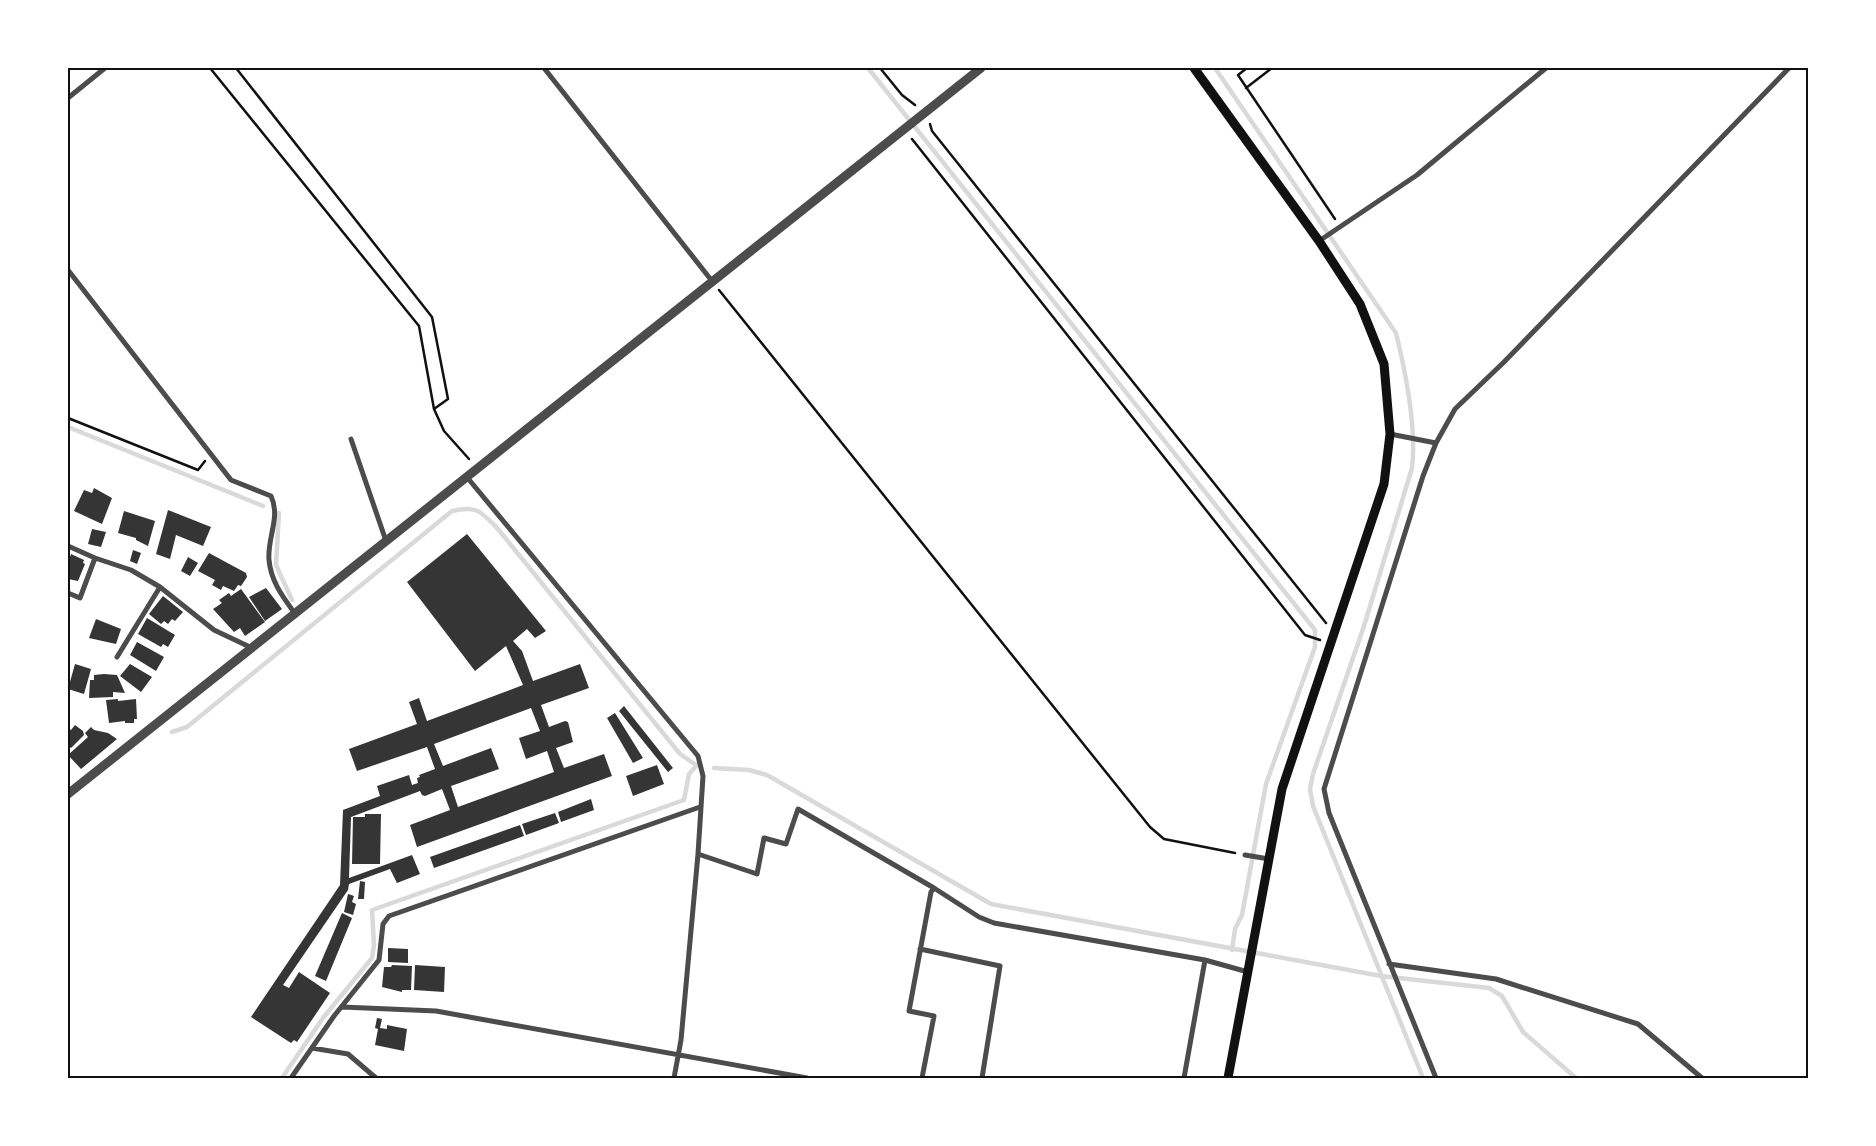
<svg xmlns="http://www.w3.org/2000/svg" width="1876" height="1146" viewBox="0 0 1876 1146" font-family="'IBM Plex Serif',serif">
<rect width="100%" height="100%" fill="#fff"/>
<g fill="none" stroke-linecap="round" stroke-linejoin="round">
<path stroke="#d9d9d9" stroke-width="4.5" d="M868,68L1315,630V647L1266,784L1242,915L1235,929L1232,950
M1215,68L1396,333C1406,374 1417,427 1412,468L1364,626L1313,774L1310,789L1313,806L1423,1078
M68,427L263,506
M279,513L276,565L292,600
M172,732L187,727L452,511C478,505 481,512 498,529L680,754L696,765
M714,768L749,770L767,775L991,904L1381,976L1489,988L1502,996L1523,1032L1576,1078
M282,1078L323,1018L372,958L374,945L372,910L684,800L689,774L697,765"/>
</g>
<path fill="#353535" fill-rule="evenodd" d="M94,488L112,498L102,524L74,511L84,490L92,493Z
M168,510L211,527L203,546L176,535L170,559L156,554Z
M124,511L155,521L148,546L136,540V538L118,533Z
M92,529L106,532L101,547L88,544Z
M467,534L546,631L535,638L527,629L513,641L522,651L533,681L580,664L589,688L541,705L549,727L565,721L568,722L573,742L556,748L564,768L604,754L612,776L417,847L410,825L450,810L442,789L425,796L422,795L420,791L351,817L349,878L412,855L420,874L397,883L390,869L349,884L348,890L283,985L289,988L299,972L330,993L297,1042L294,1040L291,1043L251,1017L340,885L343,810L380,796L377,786L409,775L412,785L418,783L417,778L420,777L419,775L435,769L427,747L357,771L349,749L417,724L409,702L419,698L427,721L523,685L506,646L475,671L407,582ZM531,708L540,731L519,738L526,759L547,751L554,772L458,807L451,786L499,769L491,748L443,766L434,744Z
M133,550L141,553L137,564L130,561Z
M209,553L246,573L247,577L241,586L238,585L234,591L223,586L221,590L212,585L215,580L198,571Z
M71,554L84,560L83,563L85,564L78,581L68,579V563Z
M188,557L198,563L190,576L181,571Z
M266,588L282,609L265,621L249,597Z
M241,589L265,622L245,636L240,628L234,632L213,609L222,603L219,600L229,593L231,596Z
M163,596L183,612L175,621L172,619L168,624L164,621L161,624L149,614Z
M147,618L175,635L168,647L163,644L161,647L138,634Z
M96,619L121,629L116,644L89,638Z
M137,642L164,657L156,671L130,655Z
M75,664L91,669L84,694L68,689Z
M130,664L152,677L141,692L120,676Z
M104,674L117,675L125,693L113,692V697L89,698L90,680H94V675Z
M118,699V701L136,699L137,719H134V723H125V721L109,723L106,700Z
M624,706L673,768L668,772L619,711Z
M615,713L643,758L633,763L607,718Z
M75,725L83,731L84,735L71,748L68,745V728L71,730Z
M91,727L94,730L108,733L117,739L81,769L68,755L88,737L85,733Z
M657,765L664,784L633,796L626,776Z
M591,799L594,810L561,822L558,812Z
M555,813L559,823L526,835L522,824Z
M365,814H381L380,864H352L353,817H365Z
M520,825L524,836L434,868L430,857Z
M360,881L365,882L364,899H358Z
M348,894L354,896L352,902L356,904L353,915L344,912Z
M342,913L352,918L326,981L315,976Z
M388,948L408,949V963L388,962Z
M392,965L412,966L411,990H402V992L382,987L384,967H391Z
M415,965L445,967L444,992L414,990Z
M377,1018L382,1019L380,1028L387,1029V1025L407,1029L404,1051L375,1045L378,1029L375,1028Z"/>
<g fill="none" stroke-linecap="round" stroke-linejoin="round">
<path stroke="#111" stroke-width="2.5" d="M210,68L419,326L434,409L444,431L469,459
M236,68L432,317L448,399L434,409
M880,68L902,95L915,105
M1247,68L1238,75L1335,219
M1246,88L1272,68
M930,124L932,131L1326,623
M912,139L1305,635L1320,640
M719,290L1150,827L1164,839L1235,853
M68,418L198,470L205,461"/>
<path stroke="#4c4c4c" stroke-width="5" d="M544,68L712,281
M68,98L105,68
M1319,241L1417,175L1546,68
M68,270L231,480L271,496C281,517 267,538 269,560C271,582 283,597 296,615
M1390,434L1436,443
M351,439L386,541
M466,476L698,756L703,776L698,854L681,1040L674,1078
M68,546L95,558L131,570L160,587L214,630L252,648
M68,593L80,598L95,558
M117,657L160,587
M698,854L757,874L764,838L786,844L798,809L934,888L979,917L994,923L1205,960L1248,972
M1245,855L1269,859
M920,949L1000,966L982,1078
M1389,964L1496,979L1638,1024L1702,1078
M342,1007L436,1011L807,1078
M312,1048L348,1054L376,1078
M291,1078L334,1016L379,960L383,924L389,916L700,807
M922,1078L934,1016L909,1011L931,892L934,888
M1184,1078L1205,960
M1436,1078L1329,813L1324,789L1423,476L1436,443L1455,409L1504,362L1789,68"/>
<path stroke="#4c4c4c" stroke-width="9" d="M68,794L981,68"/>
<path stroke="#111" stroke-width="9" d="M1194,68L1319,241L1360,304L1384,364L1390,434L1384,484L1282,789L1228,1078"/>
</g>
<rect width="1876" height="1146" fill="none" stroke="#ffffff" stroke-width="138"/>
<rect x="69" y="69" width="1738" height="1008" fill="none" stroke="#111" stroke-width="2"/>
</svg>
